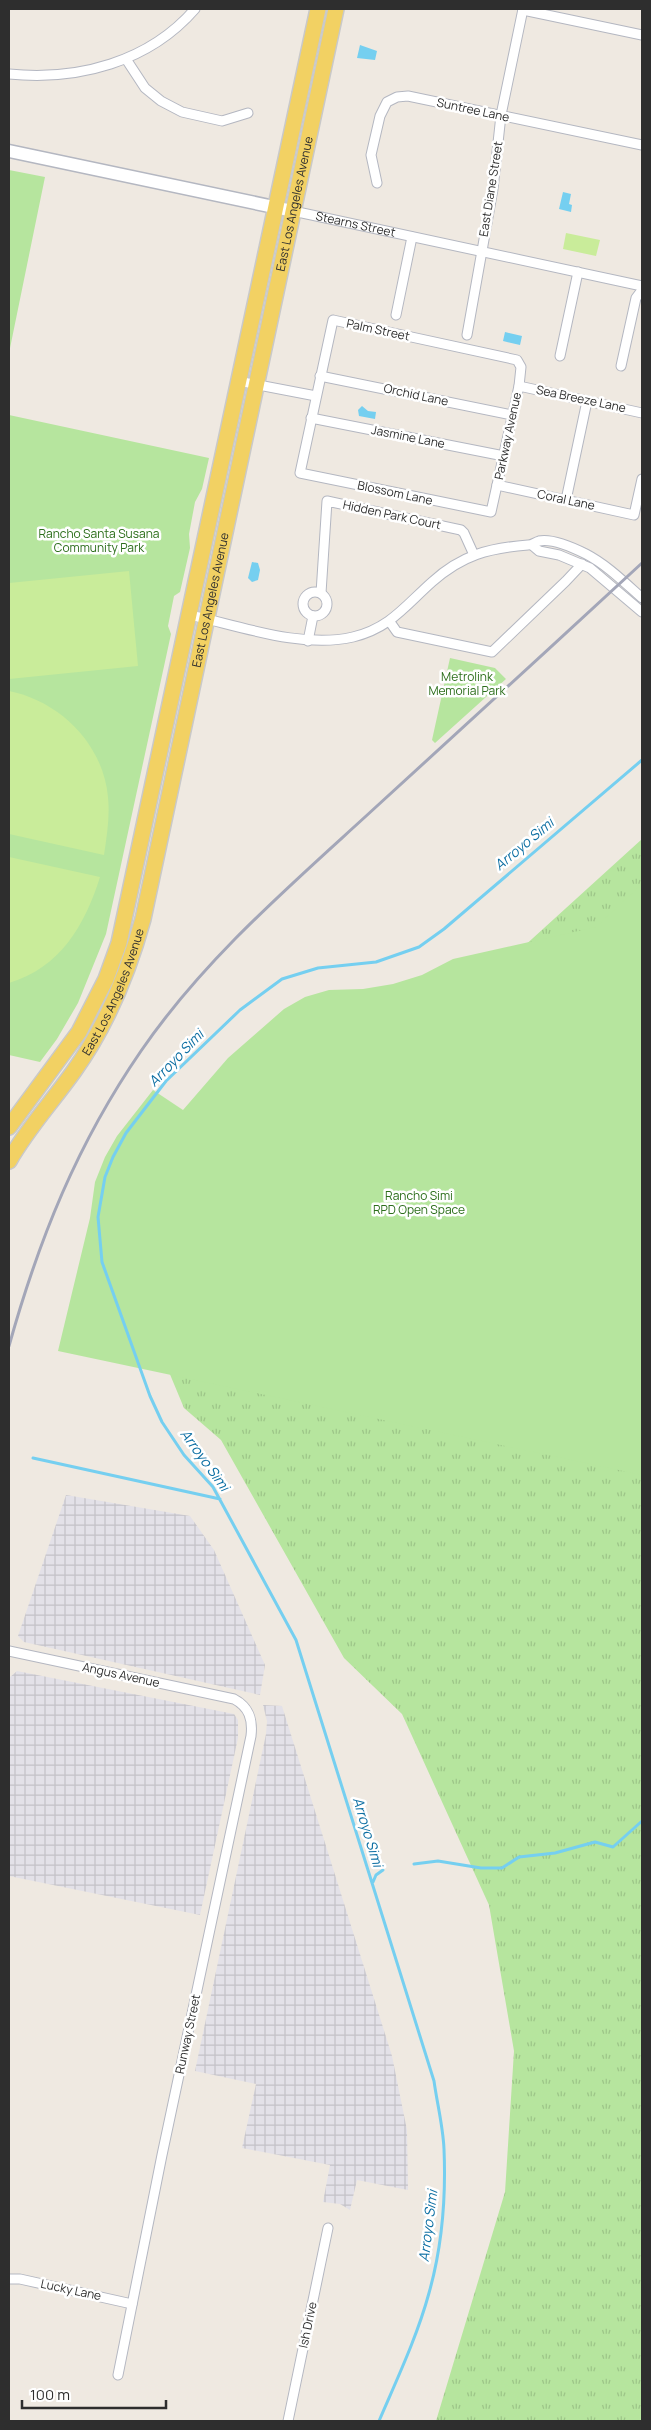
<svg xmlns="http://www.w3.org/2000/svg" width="651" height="2430" viewBox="0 0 651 2430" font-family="Manrope,sans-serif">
<defs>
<pattern id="industrial-grid" width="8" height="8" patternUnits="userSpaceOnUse" patternTransform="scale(1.25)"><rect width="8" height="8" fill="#e3e1e8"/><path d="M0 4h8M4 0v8" fill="none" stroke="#c3c1c7"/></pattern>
<pattern id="grass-tufts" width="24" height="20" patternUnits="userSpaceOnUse" patternTransform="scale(1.25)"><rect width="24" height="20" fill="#b6e59e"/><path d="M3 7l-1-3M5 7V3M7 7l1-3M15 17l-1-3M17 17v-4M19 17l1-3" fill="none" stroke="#9dc588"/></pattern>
</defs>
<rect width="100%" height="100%" fill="#efe9e1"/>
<path fill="url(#industrial-grid)" d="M66,1495L190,1516L214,1550L265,1665L260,1695L24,1642L18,1636Z
M17,1671L234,1714L238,1720V1738L200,1915L9,1876V1678Z
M263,1705L282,1706L392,2056L407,2130L408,2190L357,2180L350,2210L340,2204L323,2202L330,2165L242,2148L256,2084L195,2071L266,1734L267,1721Z"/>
<path fill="url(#grass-tufts)" d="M642,839V2421H436L505,2192L514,2051L489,1905L402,1714L344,1658L221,1440L184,1408L119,1252L466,999Z"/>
<path fill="#b6e59e" d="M9,170L45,177L9,353Z
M9,415L209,458L202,489L195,502L189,534L190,548L180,592L174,596L168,626L171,634L106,934L78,1003L57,1039L40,1062L9,1055Z
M450,658L495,668L506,679L435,743L432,740Z
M642,884V1475L58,1351L90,1218L95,1182L105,1157L117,1136L153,1090L183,1110L228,1058L284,1009L305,997L329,990L363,989L393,984L422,975L453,959L596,927Z"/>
<path fill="#c9ec9a" d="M566,233L600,240L596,256L563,249Z
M129,571L138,666L9,679V583Z
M9,691C59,701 103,743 108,797C110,816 107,835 104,855L9,834Z
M9,857L100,877C85,925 60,968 9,983Z"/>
<path fill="#75cff0" d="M360,45L377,51L375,60L357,58Z
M563,192L571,194L569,204L572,205L571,212L559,209Z
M505,332L522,336L520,345L503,341Z
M362,406L368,411L376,412L375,419L359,416L358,410Z
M252,562L258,563L260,570L258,580L252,582L248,578Z"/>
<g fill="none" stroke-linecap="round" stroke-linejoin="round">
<path stroke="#75cff0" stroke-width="3" d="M33,1458L220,1499
M414,1864L438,1861L481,1868H502L519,1857L555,1853L595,1842L613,1847L642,1821
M373,1882L376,1875L383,1870
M379,2421C397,2379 417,2337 429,2293C442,2247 446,2196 444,2149C443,2126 437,2103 434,2081L296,1640L213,1487L184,1455L162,1422L150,1396L102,1262L98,1217L105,1177L113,1157L126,1133L166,1081L240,1010L282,979L318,968L376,962L419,947L444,929L642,760"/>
<defs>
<g id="minor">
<path d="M523,10L642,35"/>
<path d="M126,59L145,88L161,101L182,112L222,121L248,113"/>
<path d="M9,74C78,81 149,62 195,9"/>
<path d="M377,183L371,155L380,116L387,102L397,97L408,96L642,145"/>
<path id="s1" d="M293,211L642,286"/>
<path d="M396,315L412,237"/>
<path d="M333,320L517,360L521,367L519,386L491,512L300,473Z"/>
<path d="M467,335L493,189L501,115L523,9"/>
<path d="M560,356L578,272"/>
<path d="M621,366L636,298L642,290"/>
<path d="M320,376L512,415"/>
<path d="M238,381L316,396"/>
<path d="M519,386L642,413"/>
<path d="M311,418L504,456"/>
<path d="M497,485L634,515L642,479"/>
<path d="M566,500L587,401"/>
<path d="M532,545L539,551L559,555L590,568L642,612"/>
<circle cx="315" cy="604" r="12"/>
<path d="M321,593L327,501L461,530L464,533L474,555"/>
<path d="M190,615C240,626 302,649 353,637C390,628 405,606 432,582C462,555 489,548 528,545C533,545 535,542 539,541C553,538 574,548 586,554C607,565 624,582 642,598"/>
<path d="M390,622L397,632L492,652L566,581L582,564"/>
<path d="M308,641L313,616"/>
<path d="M9,1651L234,1699C249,1707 253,1719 251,1736L162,2155L118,2375"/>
<path d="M9,2279H20L132,2304"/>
<path d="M288,2421L328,2228"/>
</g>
<path id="secondary" d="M9,151L293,211"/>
<g id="primary">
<path d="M9,1127L79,1032L106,979L119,943L318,9"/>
<path id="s2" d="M9,1161C27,1129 52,1102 74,1071C107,1025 128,973 143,919L336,9"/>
</g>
</defs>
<use href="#minor" stroke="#b4b7c1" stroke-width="11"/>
<use href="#secondary" stroke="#b4b7c1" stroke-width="15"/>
<use href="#primary" stroke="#c9c9c9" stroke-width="18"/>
<use href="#minor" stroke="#fff" stroke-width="9"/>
<use href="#secondary" stroke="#fff" stroke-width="12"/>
<use href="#primary" stroke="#f2d163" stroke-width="15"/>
<path stroke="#a3a6b8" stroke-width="3" d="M9,1346C39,1239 77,1144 141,1051C202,962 285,890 365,817C457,733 550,648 642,563"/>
</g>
<g text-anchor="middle" stroke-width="5" stroke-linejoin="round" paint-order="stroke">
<g font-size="12" fill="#2e2e2e" stroke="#fff">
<text transform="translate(473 110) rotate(12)" y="4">Suntree Lane</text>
<text transform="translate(491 189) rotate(-81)" y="4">East Diane Street</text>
<text dy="4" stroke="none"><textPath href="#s2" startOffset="1010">East Los Angeles Avenue</textPath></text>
<text dy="4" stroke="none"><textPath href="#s1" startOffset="64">Stearns Street</textPath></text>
<text transform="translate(378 330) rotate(12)" y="4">Palm Street</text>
<text transform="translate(416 395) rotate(12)" y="4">Orchid Lane</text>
<text transform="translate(581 399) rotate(12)" y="4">Sea Breeze Lane</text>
<text transform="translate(508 436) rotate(-78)" y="4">Parkway Avenue</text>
<text transform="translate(408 437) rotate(11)" y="4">Jasmine Lane</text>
<text transform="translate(395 493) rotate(12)" y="4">Blossom Lane</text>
<text transform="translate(566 500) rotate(12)" y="4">Coral Lane</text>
<text transform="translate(392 515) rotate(12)" y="4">Hidden Park Court</text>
<text dy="4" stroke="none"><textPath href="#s2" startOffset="605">East Los Angeles Avenue</textPath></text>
<text dy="4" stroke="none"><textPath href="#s2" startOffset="200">East Los Angeles Avenue</textPath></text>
<text transform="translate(121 1675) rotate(12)" y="4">Angus Avenue</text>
<text transform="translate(188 2034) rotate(-78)" y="4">Runway Street</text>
<text transform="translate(71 2290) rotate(12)" y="4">Lucky Lane</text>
<text transform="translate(308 2325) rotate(-78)" y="4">Ish Drive</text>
</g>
<g font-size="12" fill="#2c6e1b" stroke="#fff">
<text x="99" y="538">Rancho Santa Susana<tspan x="99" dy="14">Community Park</tspan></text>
<text x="467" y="681">Metrolink<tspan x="467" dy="14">Memorial Park</tspan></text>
<text x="419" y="1200">Rancho Simi<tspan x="419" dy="14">RPD Open Space</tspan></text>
</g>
<g font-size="14" font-style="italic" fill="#0d6fa3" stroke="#fff">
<text transform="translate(524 844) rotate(-40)" y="5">Arroyo Simi</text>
<text transform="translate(176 1058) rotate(-46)" y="5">Arroyo Simi</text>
<text transform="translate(205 1460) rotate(54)" y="5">Arroyo Simi</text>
<text transform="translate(368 1832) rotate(73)" y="5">Arroyo Simi</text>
<text transform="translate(428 2226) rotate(-83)" y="5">Arroyo Simi</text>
</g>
</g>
<rect width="651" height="2430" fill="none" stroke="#2e2e2e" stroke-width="20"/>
<path d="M22 2400v8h144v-8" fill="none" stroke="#2e2e2e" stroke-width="2.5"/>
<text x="30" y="2400" font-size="15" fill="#2e2e2e" stroke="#ffffff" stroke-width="4" paint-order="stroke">100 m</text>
</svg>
